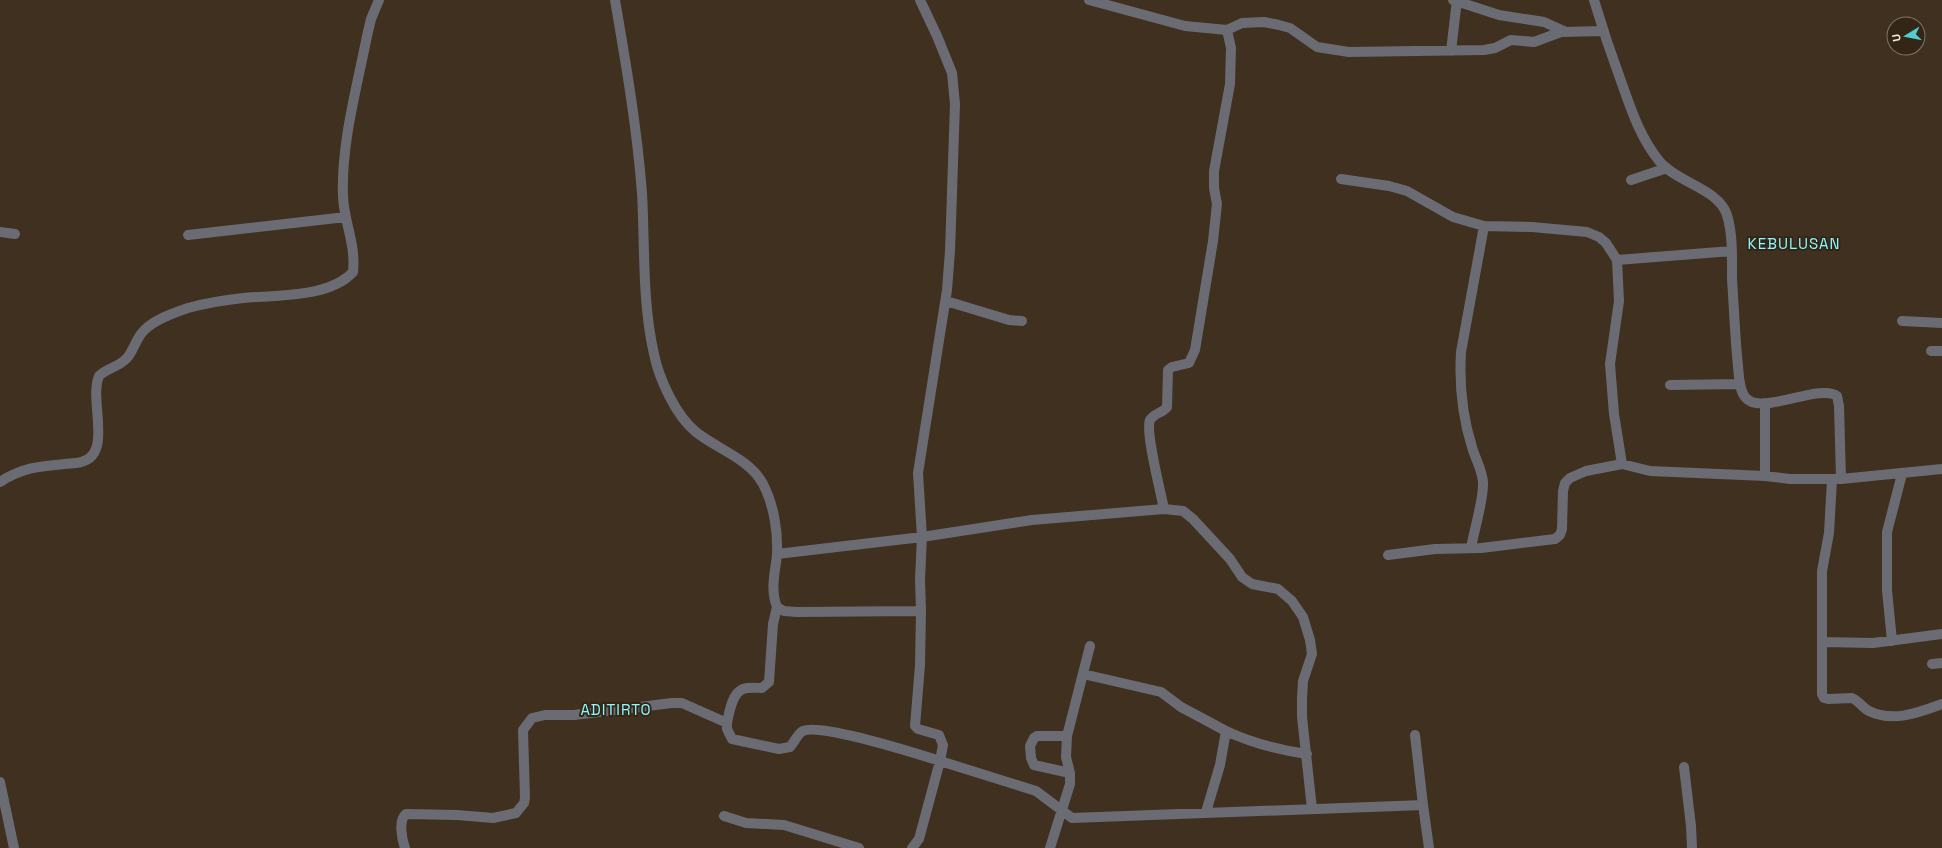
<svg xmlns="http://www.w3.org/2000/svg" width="1942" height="848" viewBox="0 0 1942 848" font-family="'Space Grotesk',sans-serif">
<rect width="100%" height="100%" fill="#3f3020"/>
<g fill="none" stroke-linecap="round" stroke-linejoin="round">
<path stroke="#6b6b74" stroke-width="10" d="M615,0C626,64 637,128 642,193C645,246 642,302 654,354C659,379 676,416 696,432C717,449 750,459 763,484C774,505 778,532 777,555C775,573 770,589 777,607L784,611L797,612L921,611L920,665L915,726L918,729L939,735L943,745L940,761C918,754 820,723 803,731C797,734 795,742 790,747L779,749L732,739L727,729V723
M1089,0L1185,26L1227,30L1231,48L1230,84L1214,171V188L1217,204L1213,241L1195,350L1189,363L1172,367L1168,370L1167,407C1163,413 1154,413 1150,420C1145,432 1161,493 1164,509
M1453,0L1499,15L1544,22L1566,32
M1594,0C1602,27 1611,54 1621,81C1631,109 1640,138 1660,162C1678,183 1719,189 1727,215C1733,235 1732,258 1732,279C1734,308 1735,337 1738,366C1739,376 1739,391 1746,398C1761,416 1819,383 1837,396L1839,406L1841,479L1942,469
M1227,30L1242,23L1264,22L1279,25L1290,28L1317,47L1349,52L1484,50L1495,48L1511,40L1534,42L1561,32L1603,31
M1451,51L1457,0
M1341,179L1389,186L1407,191L1453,217L1484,226L1532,227L1587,232L1599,237L1606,243L1617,260
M1631,180L1667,168
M0,232L15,234
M188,235L346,217
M946,301L1009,320L1022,321
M1902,321L1942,323
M1931,351H1942
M1670,385L1740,384
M1765,403V476
M1622,464L1614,414L1610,364L1619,301L1617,260L1732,251
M1832,480L1829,533L1822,571V694L1824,698L1828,699L1852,698C1859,701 1863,708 1869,711C1893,723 1920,712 1942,704
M0,482C26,465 47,466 76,463C116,459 88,402 99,376C107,368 119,367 127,358C133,351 135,342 141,334C150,321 173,313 188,308C206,303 225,300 243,298C276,295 329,298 353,272C356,243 344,223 343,196C341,144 357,87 367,36L371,19L379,0
M1471,548C1474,530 1484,499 1483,482C1482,469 1475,458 1472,447C1462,415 1459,385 1461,352L1484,226
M777,554L922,537L918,473L947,290L950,251L955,104L952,73L937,36L920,0
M1388,555L1435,549L1481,548L1555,539L1560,535L1562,529L1563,491L1565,483L1570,478L1586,471L1622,464L1650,471L1765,476L1790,479H1841
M921,611L920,579L922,537L1032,520L1164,509L1183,511L1193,519L1230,559L1242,577L1252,584L1278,589L1292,601L1303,617L1310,640L1312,654L1303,681L1302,699V717L1312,809
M1892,641L1887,590V532L1902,474
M1822,642L1873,643L1942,634
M1932,664L1942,663
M1083,674L1161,692L1181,707L1226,731L1220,765L1206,812
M1226,731C1252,743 1278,750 1307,754
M1415,735L1423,805
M1067,736H1037L1034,738L1030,746L1031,758L1034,765L1070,773
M1684,767L1691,826L1692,848
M0,782L14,848
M724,816L746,823L784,825L859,848
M405,848C402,840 398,820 406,814L457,815L493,818L516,813L524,803L525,798L523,730L532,718L545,715H574L672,703H682L727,723C729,713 732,693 743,689C749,687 756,688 762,688L769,682L773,624L777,607
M912,848L919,839L940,761L1036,791L1072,818L1423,805L1429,848
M1050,848L1070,784V773L1066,757L1067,736L1090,646"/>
</g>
<g text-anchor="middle" stroke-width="4" stroke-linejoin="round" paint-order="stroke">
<g font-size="15" letter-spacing="1" fill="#8df9ff" stroke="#342616">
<text x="1794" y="249">KEBULUSAN</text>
<text x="616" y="715">ADITIRTO</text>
</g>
</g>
<g transform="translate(1906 36) rotate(260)"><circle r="19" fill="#342616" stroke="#807466"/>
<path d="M0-3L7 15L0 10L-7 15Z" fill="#51ccd3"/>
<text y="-6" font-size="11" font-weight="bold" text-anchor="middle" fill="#f3e9df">U</text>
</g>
</svg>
